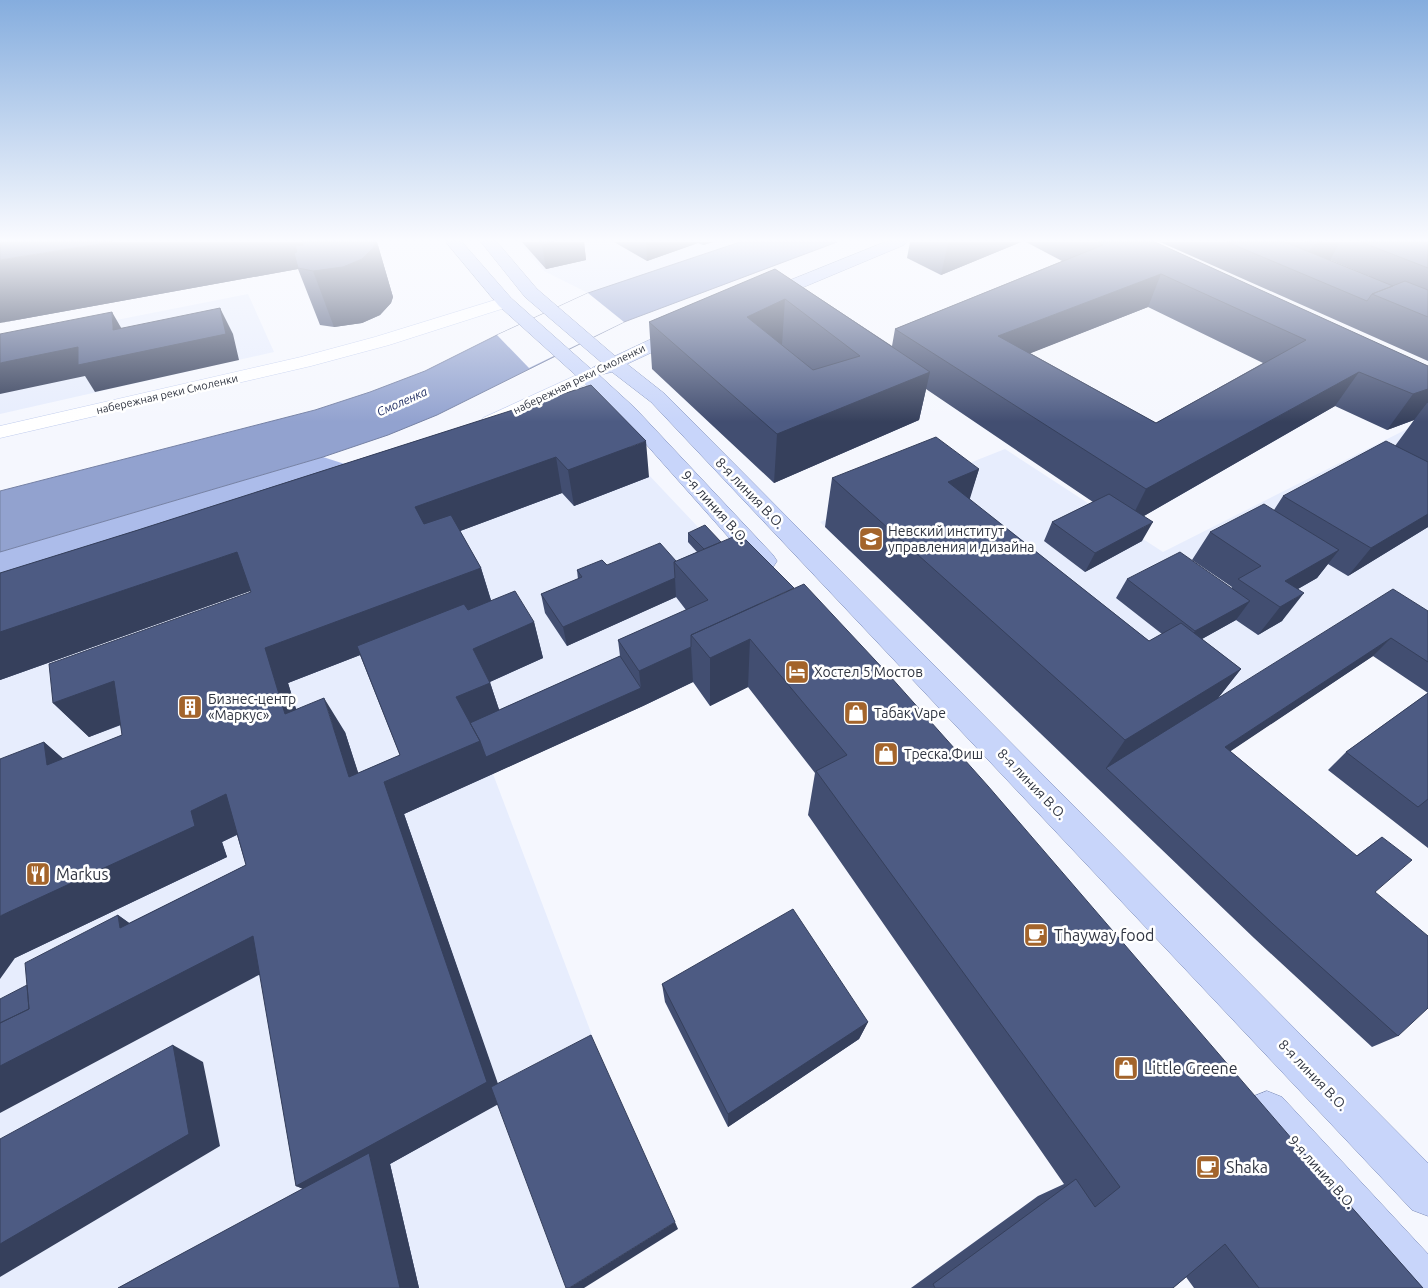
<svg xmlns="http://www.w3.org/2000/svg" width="1428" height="1288" viewBox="0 0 1428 1288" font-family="Ubuntu,sans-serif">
<rect width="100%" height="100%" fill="#f5f7fe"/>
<path fill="#e7edfd" d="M519,242H740L588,293L544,271Z
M248,294L274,352L0,414V343Z
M596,419L714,544L709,636L476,741L493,774L598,1051L678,1229L584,1288H0V618Z
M1425,420L1428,421V641L1375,608L1094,785L820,522L1005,449L1163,552Z"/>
<path fill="#acbcea" d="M323,457L354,467L0,584V552Z"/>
<path fill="#92a2cf" stroke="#7581a4" d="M740,242H837L624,322L437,415L388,435L323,457L0,552V491L315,410L370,392L425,371L497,335L588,293Z"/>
<path fill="#f5f7fe" d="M588,293L624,322L529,368L497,335Z"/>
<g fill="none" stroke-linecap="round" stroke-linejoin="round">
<defs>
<path id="minor" d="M505,297L511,298L514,302L511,306L389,345L311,366L0,438V426L301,357L375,337Z
M588,370L595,372L598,376L595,380L497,426L490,428L483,426L480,422L483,418Z"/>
<path id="major" d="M446,242H462L511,298L591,369L601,362L525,297L481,242H497L537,289L615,356L679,326L685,325L691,326L694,330L691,334L627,364L665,394L1428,1163V1216L1412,1210L651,402L612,372L599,375L635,408L773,555L777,561L773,567L764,570L755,567L621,416L499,306Z
M885,242H907L904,245L768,302L762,303L756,302L753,298L756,294Z
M1267,1091L1282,1097L1428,1254V1288H1397L1252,1127L1246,1112L1252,1097Z"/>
</defs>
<use href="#minor" stroke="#c1cdee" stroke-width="1"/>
<use href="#major" stroke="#7b8bb7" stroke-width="1"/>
<use href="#minor" fill="#fff" fill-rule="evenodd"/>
<use href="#major" fill="#c8d5fa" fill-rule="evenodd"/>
</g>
<path fill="#424e71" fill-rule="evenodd" d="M377,242L393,297L391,303L380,315L362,323L334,327L320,325L298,269L0,323Z
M522,242H584L586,260L546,269Z
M614,242H713L703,245L698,243L647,261Z
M910,242H1021L941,275L907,258Z
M1026,242H1155L1428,366V527L1348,576L1328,564L1317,578L1298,589L1282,621L1258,635L1236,620L1202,639L1241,669L1218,698L1428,611V848L1328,770L1346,752L1428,693L1373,656L1230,751L1356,856L1382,837L1375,892L1398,1036L1372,1047L1254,938L825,527L832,478L979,469L969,499L1149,641L1162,634L1116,598L1127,579L1232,588V587L1192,560L1210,532L1274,510L1283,496L1395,446L1414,420L1387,430L1335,406L1144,516L1142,541L1085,572L1044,541L1052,522L1093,502L926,389L919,420L774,483L652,369L649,322L775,269L892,346L895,329L1062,261ZM1148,307L1263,363L1156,423L1030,353Z
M1160,242H1428V361ZM1329,260H1330L1369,276Z
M591,385L649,477L574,506L562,493L460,531L481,568L491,600L534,622L543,658L490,682L499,710L620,656L618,640L686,610L676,597L567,646L545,613L541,594L578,579L577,570L607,565L676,561L697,552L688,542V533L1317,1168L1423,1288H1194L1186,1277L1173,1288H911L1038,1196L1064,1184L808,815L815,773L748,687L710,706L693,682L643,706L404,814L497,1083L678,1229L497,1104L390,1164L419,1288H118L303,1189L296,1186L260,975L27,985L118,915L129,923L246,865L237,835L222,842L227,857L15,958L44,742L63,759L122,735L121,725L89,737L53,703L251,592L250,591L0,680V573L138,530ZM360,655L400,755L358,773L345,732L296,709L288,683Z
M662,984L868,1022L859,1039L728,1127L665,1002Z"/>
<path fill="#36405c" d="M112,242H308L298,269L0,323V260Z
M376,242H377L393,297L391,303L380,315L362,323L334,327L313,271Z
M554,242H584L586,260L546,269L542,245Z
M646,242H698V243L647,261Z
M703,242H713L703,245Z
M951,242H1021L941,275L948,243Z
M1322,242H1340L1330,260L1299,270L1313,245Z
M1161,274L1148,307L988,370L998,336Z
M785,299L782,345L747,317Z
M220,308L233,334L239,360L95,392L85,376L0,394V363L113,330L112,312L127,338Z
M930,372L919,420L774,483L777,434Z
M1359,372L1335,406L1128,525L1146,489Z
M1428,389V403H1427L1414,420L1387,430L1413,394Z
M646,441L649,477L574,506L568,470Z
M556,457L562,493L428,543L415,507Z
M979,469L964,518L948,482Z
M1428,514V527L1348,576L1371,548Z
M1153,522L1142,541L1085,572L1095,553Z
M1339,550L1317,578L1273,603L1285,581Z
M237,552L259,588L0,680V632Z
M481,568L492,604L288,683L308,748L285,714L265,648Z
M675,578L676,597L567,646L563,627Z
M1304,593L1282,621L1258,635L1280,607Z
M1250,601L1236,620L1182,650L1195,631Z
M534,622L543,658L485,684L473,649Z
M1391,638L1373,656L1210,765L1225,747Z
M750,639L748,687L710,706V658Z
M691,647L693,682L643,706L639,671Z
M1241,669L1204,716L1106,768L1125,740Z
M114,681L145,715L89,737L53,703Z
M490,683L502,718L473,730L456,697Z
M641,688L643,706L493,774L486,757Z
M324,698L345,732L370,809L349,777Z
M480,741L493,774L404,814L504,1101L390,1164L419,1288H400L329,1198L296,1186L384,782Z
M44,742L82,775L47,765Z
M226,794L254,826L222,842L227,857L15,958L0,979V916L191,811Z
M118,915L156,942L120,928Z
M253,936L283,962L0,1113V1046Z
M868,1022L859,1039L728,1127V1114Z
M173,1045L203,1062L220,1146L0,1277V1244Z
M675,1222L678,1229L584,1288H569Z"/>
<path fill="#4d5b83" stroke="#36405c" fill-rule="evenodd" d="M0,242H112L0,260Z
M302,242H376L373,248L362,259L343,267L313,271L298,268L294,253L297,252L295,246L303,245Z
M539,242H554L542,245Z
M1098,242H1155L1428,366V389L1413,394L1359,372L1146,489L895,329L1103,245ZM1161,274L1306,340L1156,423L998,336Z
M1227,242H1285L1393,286L1372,294L1367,301Z
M1305,242H1322L1313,245Z
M1361,242H1428V268Z
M775,269L930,372L777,434L649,322ZM785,299L860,356L813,370L747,317Z
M1405,281L1428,290V317L1372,294Z
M220,308L226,334L78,365V347L0,363V334L112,312L113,330Z
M591,385L646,441L568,470L556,457L415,507L424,524L451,515L481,568L265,648L285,714L324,698L349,777L400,755L357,646L464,604L468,610L515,591L534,622L473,649L490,683L456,697L480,741L384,782L487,1082L296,1186L253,936L0,1066V1023L29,1009L25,963L118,915L120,928L246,865L226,794L191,811L195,826L0,916V759L44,742L47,765L122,735L114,681L53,703L49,664L251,592L237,552L0,632V573L138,530Z
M936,437L979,469L948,482L1149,641L1181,623L1241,669L1125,740L832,478Z
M1386,441L1428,462V514L1371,548L1283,496Z
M1109,494L1153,522L1095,553L1052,522Z
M1264,504L1339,550L1285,581L1304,593L1280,607L1238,579L1261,566L1210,532Z
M705,525L721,542L704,549L688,533Z
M740,534L794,588L691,635V647L639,671L618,640L708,600L674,562Z
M660,543L676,561L674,562L675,578L563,627L541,594L582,577L577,570L602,560L607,565Z
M1180,552L1250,601L1195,631L1127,579Z
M804,584L889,675L988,786L1317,1168L1423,1288H1259L1225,1244L1173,1288H935L933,1284L1076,1179L1095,1207L1120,1187L816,771L847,755L750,639L710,658L691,635Z
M1393,589L1428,611V662L1391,638L1225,747L1357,856L1382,837L1412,860L1375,892L1428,936V1008L1398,1036L1273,924L1106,768Z
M620,656L641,688L486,757L480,741L470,723Z
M1428,693V799L1418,807L1346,752Z
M793,909L868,1022L728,1114L662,984Z
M27,985L29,1009L0,1023V999Z
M591,1035L675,1222L569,1288H566L491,1087Z
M173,1045L189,1134L0,1244V1139Z
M369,1153L400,1288H118Z"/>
<linearGradient id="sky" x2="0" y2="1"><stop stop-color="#85adde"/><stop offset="0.57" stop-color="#fafbff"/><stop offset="1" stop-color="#fafbff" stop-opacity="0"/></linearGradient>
<rect width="1428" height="422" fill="url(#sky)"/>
<defs>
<symbol id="university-square" viewBox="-11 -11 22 22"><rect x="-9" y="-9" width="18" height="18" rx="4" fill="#a3642b" stroke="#fff"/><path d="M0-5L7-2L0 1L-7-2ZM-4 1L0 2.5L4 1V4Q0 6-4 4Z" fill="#fff"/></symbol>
<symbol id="hotel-square" viewBox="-11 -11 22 22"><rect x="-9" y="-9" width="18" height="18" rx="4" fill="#a3642b" stroke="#fff"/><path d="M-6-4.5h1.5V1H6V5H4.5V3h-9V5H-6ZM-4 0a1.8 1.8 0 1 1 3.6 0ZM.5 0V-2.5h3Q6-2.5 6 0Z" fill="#fff"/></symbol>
<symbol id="building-square" viewBox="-11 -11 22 22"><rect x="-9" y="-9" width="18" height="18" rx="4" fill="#a3642b" stroke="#fff"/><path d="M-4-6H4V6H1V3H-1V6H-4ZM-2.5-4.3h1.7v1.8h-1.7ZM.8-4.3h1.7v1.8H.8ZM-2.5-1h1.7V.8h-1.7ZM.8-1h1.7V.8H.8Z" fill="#fff"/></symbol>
<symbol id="shop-square" viewBox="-11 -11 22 22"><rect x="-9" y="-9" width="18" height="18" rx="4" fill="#a3642b" stroke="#fff"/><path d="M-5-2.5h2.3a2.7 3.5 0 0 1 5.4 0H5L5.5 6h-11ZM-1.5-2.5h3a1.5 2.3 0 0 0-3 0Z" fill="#fff"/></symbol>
<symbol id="restaurant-square" viewBox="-11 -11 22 22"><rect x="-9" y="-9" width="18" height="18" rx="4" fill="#a3642b" stroke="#fff"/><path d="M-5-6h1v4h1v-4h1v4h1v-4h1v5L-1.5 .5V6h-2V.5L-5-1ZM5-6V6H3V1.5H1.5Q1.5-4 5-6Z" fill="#fff"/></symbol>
<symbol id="cafe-square" viewBox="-11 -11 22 22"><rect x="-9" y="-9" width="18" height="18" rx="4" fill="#a3642b" stroke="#fff"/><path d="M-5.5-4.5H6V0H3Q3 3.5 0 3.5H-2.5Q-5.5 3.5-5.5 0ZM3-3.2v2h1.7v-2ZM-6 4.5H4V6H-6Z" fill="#fff"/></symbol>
</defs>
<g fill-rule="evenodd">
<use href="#university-square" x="857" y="525" width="28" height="28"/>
<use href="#hotel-square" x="783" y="658" width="28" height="28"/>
<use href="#building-square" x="176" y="693" width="28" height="28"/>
<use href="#shop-square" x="842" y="699" width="28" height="28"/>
<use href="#shop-square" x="872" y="740" width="28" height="28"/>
<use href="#restaurant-square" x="24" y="860" width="28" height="28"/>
<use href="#cafe-square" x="1022" y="921" width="28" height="28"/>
<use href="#shop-square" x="1112" y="1054" width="28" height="28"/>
<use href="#cafe-square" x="1194" y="1153" width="28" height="28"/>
</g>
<g text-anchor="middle" stroke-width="5" stroke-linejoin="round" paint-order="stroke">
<g font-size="11" fill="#303541" stroke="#fff">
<text transform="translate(579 379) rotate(-26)" y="4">набережная реки Смоленки</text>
<text transform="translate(167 394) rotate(-13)" y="4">набережная реки Смоленки</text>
</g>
<g font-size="12" font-style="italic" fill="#1e2c62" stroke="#fff">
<text transform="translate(402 402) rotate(-24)" y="4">Смоленка</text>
</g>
<g font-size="14" fill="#303541" stroke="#fff">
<text transform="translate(750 493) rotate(46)" y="5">8-я линия В.О.</text>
<text transform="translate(715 507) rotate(48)" y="5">9-я линия В.О.</text>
<text transform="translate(1032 784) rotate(46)" y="5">8-я линия В.О.</text>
<text transform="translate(1313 1075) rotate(46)" y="5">8-я линия В.О.</text>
<text transform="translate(1322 1172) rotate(48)" y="5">9-я линия В.О.</text>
</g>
<g font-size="14" fill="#303541" stroke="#fff" text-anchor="start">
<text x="888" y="536">Невский институт<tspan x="888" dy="16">управления и дизайна</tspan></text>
<text x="814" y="677">Хостел 5 Мостов</text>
<text x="208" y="704">Бизнес-центр<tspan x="208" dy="16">«Маркус»</tspan></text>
<text x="874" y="718">Табак Vape</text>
<text x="904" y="759">Треска.Фиш</text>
</g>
<g font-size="16" fill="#303541" stroke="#fff" text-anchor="start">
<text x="56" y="880">Markus</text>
<text x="1054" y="941">Thayway food</text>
<text x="1144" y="1074">Little Greene</text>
<text x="1226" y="1173">Shaka</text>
</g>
</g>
</svg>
